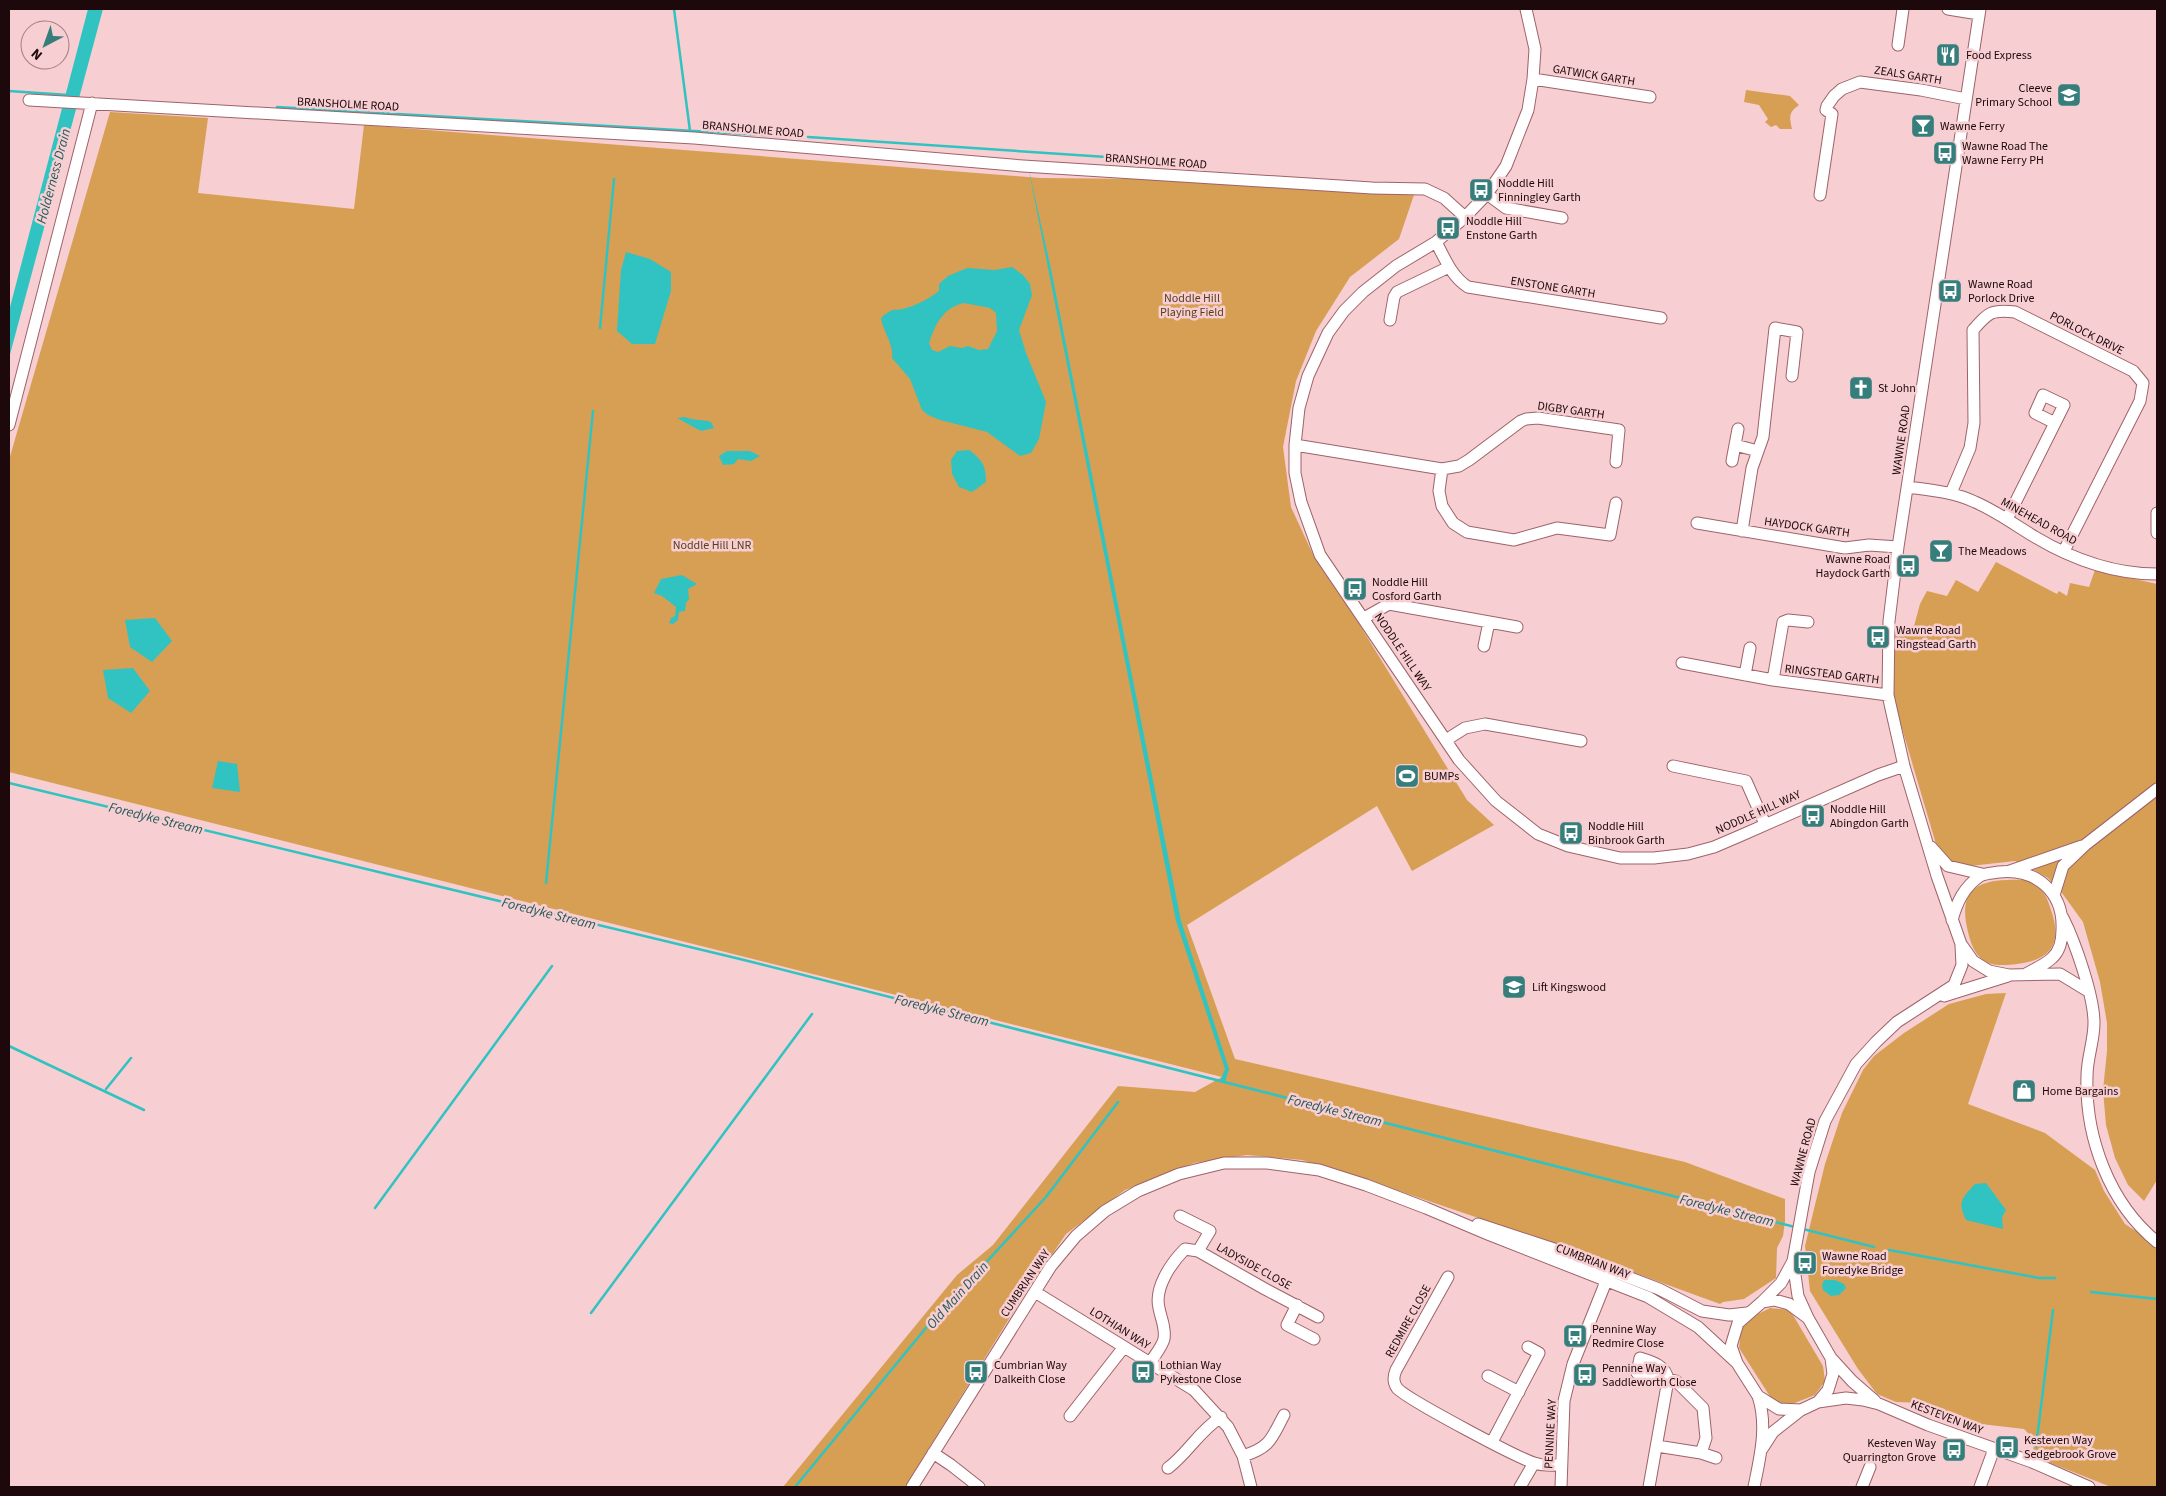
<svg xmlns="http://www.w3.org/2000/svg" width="2166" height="1496" viewBox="0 0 2166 1496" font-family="'Source Sans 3',sans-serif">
<rect width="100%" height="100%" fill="#f7ced1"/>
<path fill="#d69f53" d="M1746,90L1790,96L1799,105C1789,112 1789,116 1792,129H1780L1776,125L1771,127L1765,122L1768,119L1759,105L1744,102Z
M110,112L208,118L198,193L354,209L364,125L1040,178L1362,181L1399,187L1417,186L1399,239L1350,277L1316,331L1296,381L1283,447L1291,507L1315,559L1356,619L1467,800L1494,825L1412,871L1377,806L1187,925L1235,1059L1685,1162L1785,1199V1221L1783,1236L1777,1248L1776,1278L1744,1299L1723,1302L1720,1304L1572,1250L1364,1179L1302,1160L1247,1155L1194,1163L1125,1190L1066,1234L1020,1301L905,1487H783L957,1275L993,1245L1118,1086L1195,1092L1222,1077L9,772V460Z
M1996,562L2057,594L2059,591L2067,596L2070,583L2089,587L2095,570L2157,584V1180L2144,1201L2128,1185L2115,1158L2106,1125L2103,1090L2107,1051V1023L2100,982L2083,922L2062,893L2048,878L2029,867L2015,861L1961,867L1953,865L1938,851L1894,701L1892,676L1896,629L1904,631L1914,626L1920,604L1927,591L1947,596L1956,580L1978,592Z
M2028,880C2045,892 2046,894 2052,913C2062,945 2050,960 2017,964C1988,968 1975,962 1968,932C1955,881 1988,879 2028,880Z
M2006,993L1968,1104L2045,1133L2095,1170L2104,1191L2125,1224L2157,1245V1487H2111L2033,1456L2034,1439L2024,1429L1981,1424L1924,1403L1896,1402L1877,1394L1858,1369L1810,1291L1805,1246L1825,1164L1842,1113L1863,1070L1874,1056L1904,1033L1949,1004L1986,994Z
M1770,1308L1790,1310L1823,1366L1825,1381L1815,1395L1792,1404H1781L1771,1398L1739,1348L1741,1328L1758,1314Z"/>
<path fill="#31c3c1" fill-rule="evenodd" d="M88,9H103L9,358V311Z
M1028,166L1051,269L1181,921L1229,1069L1225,1082L1220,1081L1225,1069L1176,921Z
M626,252L650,259L671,272V291L655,344H632L617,331L621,270Z
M1012,267L1023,275L1030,284L1032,295L1019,330L1026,353L1046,402L1039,439L1031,453L1020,456L987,432L940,420L928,415L922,410L910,379L892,358C894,344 883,332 881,318C894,306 893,312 906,308C917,305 930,298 939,291V284L948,276L967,268L995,270ZM964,303L990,308L996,313L997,331L988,349L979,350L968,346L962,348L950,346L938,352L932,350L929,343C936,323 943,308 964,303Z
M685,417C694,421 702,419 711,422L714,428L701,431L677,418Z
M969,450C982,460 986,465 986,482L972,492L959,487L952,474L951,460L957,451Z
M727,451H750L760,456L751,461L738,459L734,464L723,465L719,456Z
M682,575L697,584L688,589L689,599L686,603L685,611L679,612L678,620L673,624L669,623L671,618L675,616L676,607L662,596L654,593L661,579Z
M155,618L172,641L152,662L130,647L125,620Z
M133,668L150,691L131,713L108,698L103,670Z
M218,761L237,764L240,792L212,788Z
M1986,1183L2006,1210L2002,1217L2003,1229L1966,1220C1957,1202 1962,1198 1975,1184Z
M1824,1280H1835L1844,1284L1846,1288L1839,1295L1831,1296L1823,1290L1822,1285Z"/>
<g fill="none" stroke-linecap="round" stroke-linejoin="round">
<path stroke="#31c3c1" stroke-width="2.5" d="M674,9L690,131
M9,91L68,95
M277,107L798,137
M808,137L1197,163
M600,328L614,179
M9,783L744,960L1795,1227
M546,883L593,411
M9,1046L144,1110
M106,1089L131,1058
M375,1208L552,966
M1803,1229L1874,1247
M1889,1250L2039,1278H2055
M2091,1292L2157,1299
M591,1313L812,1014
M2036,1447L2053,1310
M795,1487L925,1329L1046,1197L1118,1102"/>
<defs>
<path id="minor" d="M1526,9L1535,49L1533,79L1528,110L1506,166L1487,194L1465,217L1436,242L1396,266L1363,292L1344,311L1328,333L1308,376L1299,408L1295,445V473L1301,502L1320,555L1459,760L1496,801L1538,834L1568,846L1620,858H1654L1688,854L1714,847L1742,835L1878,775L1904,766
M1948,9L1979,14
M1980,9L1898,547L1889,621L1888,695L1904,766L1937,876L1961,944L1973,961L1989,971L2009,975L2060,974L2088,991
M1898,45L1903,9
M1533,79L1650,97
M29,100L694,138L1023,166L1372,188L1425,189L1444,198L1465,217
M1487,194L1506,208L1562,218
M1820,195L1832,114L1826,110L1827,106L1834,96L1842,89L1860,82L1921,90L1966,99
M1436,242C1445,259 1452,277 1468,287L1661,318
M1390,320L1394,297L1397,292L1449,267
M9,425L92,103
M1295,445L1442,469L1459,466L1469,460L1521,421L1526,419L1538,418L1619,430L1616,462
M1735,445L1758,451
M1732,461L1738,429
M1442,469L1439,491L1442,506L1453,523L1467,532L1514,540L1557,528L1610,535L1616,503
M1908,487C1931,490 1954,492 1975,502C1996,511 2015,525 2035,537C2072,559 2114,574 2157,574
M1951,493L1970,448L1974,423L1973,330C1988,313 1991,309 2015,312L2133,371L2143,383L2140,401L2064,551
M2157,513V533
M2007,519L2064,405L2043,395L2035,413L2055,423
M1697,523L1845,548L1869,545L1898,547
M1742,531L1752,468L1763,437L1775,328L1797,332L1792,376
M1364,618L1389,604L1517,627
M1484,646L1489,622
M1682,663L1773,680L1888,695
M1745,675L1750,648
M1773,680L1783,622L1788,620L1808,622
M1446,740L1465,728L1485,724L1581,741
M1673,766L1746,781L1765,824
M1931,847L1948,866L1982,874
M2010,871L2082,846
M2054,895L2063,866L2085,845L2157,789
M2063,918C2075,942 2094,996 2094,1023C2094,1041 2087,1058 2087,1076C2085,1137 2109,1203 2157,1242
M1952,920C1957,902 1964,887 1980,876C1985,873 1993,873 1999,872C2036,868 2064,892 2062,930C2062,940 2060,951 2052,958C2045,965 2034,969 2026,974
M1944,996L2008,976
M1180,1216L1210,1231L1198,1251
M1478,1224L1560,1251L1659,1289L1702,1311L1729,1315L1747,1313
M1448,1277L1396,1370C1393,1377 1393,1382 1397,1388C1405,1398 1524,1462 1538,1464C1545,1466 1554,1465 1561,1465
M1035,1292L1194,1390L1228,1427L1243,1456L1251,1487
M1774,1300L1789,1304L1808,1318L1831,1358L1833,1374L1828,1390L1818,1402L1801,1410L1779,1409L1758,1396L1737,1363L1731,1346L1738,1323L1762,1302Z
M1762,1302L1781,1283L1793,1261
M1297,1305L1287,1325L1314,1339
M1808,1318L1798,1296L1793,1261L1809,1172L1825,1121L1856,1064L1876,1042L1897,1022L1954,985L1962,965L1961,946
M1831,1358L1852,1381L1875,1401
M1150,1363C1154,1356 1162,1347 1164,1339C1166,1328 1161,1319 1159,1308C1154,1288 1171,1263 1185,1249L1198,1251L1265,1289L1318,1317
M1488,1376L1519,1392
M1818,1402L1846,1398L1863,1400L1879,1404L1928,1425L2032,1462L2089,1487
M1070,1416L1124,1347
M1492,1442L1539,1353L1528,1347
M1657,1446L1701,1453L1716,1458
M1762,1449L1773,1432L1801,1410
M933,1453L951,1465L979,1487
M1243,1456C1271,1447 1271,1439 1284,1415
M1168,1468C1188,1453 1199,1431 1221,1417
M912,1487L1051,1266L1076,1236L1105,1211L1138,1191L1179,1174L1224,1163H1267L1319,1170L1366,1185L1426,1208L1490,1235L1648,1297L1698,1327L1737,1363
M1520,1487L1534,1463
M1561,1487L1564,1401L1573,1364L1609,1274
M1649,1487L1668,1380C1666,1366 1653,1362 1640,1358L1637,1373L1676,1381L1703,1408L1706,1438L1701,1453
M1754,1487C1760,1457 1768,1426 1758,1396
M1862,1487L1870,1467
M1980,1487L1994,1449"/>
</defs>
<use href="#minor" stroke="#9e6369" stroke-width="13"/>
<use href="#minor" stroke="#fff" stroke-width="11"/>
</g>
<defs>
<symbol id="restaurant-square" viewBox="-11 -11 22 22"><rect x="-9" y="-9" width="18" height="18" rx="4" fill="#357e7c" stroke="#f7ced1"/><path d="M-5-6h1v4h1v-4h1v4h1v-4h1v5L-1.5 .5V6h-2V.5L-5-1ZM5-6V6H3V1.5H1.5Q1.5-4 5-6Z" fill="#fff"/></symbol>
<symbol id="school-square" viewBox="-11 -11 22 22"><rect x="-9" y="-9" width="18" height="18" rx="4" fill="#357e7c" stroke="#f7ced1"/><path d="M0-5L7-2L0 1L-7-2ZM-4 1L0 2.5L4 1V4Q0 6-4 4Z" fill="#fff"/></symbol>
<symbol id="bar-square" viewBox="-11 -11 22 22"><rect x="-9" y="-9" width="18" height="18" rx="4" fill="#357e7c" stroke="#f7ced1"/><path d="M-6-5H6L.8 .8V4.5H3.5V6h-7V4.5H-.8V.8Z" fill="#fff"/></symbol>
<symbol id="bus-square" viewBox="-11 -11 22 22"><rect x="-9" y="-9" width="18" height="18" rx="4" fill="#357e7c" stroke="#f7ced1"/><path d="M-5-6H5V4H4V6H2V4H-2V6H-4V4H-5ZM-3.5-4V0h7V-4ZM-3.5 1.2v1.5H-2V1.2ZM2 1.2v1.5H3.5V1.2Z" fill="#fff"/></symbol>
<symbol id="church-square" viewBox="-11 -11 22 22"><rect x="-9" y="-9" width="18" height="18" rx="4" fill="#357e7c" stroke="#f7ced1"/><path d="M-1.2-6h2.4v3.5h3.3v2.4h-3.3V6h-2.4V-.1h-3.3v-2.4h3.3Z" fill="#fff"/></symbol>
<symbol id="stadium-square" viewBox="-11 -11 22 22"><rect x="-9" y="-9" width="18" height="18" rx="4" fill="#357e7c" stroke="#f7ced1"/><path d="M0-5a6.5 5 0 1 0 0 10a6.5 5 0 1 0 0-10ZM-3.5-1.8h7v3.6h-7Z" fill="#fff"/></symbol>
<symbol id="shop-square" viewBox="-11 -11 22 22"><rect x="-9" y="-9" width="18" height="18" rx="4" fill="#357e7c" stroke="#f7ced1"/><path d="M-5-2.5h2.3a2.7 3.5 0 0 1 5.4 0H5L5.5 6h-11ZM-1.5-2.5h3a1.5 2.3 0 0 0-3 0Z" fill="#fff"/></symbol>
</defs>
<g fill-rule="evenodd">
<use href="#restaurant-square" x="1934" y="41" width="28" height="28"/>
<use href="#school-square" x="2055" y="81" width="28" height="28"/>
<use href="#bar-square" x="1909" y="112" width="28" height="28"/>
<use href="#bus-square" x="1931" y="139" width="28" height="28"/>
<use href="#bus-square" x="1467" y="176" width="28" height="28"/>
<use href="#bus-square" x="1434" y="214" width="28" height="28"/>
<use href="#bus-square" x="1936" y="277" width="28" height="28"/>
<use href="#church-square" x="1847" y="374" width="28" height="28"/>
<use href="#bar-square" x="1927" y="537" width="28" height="28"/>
<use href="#bus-square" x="1894" y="552" width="28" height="28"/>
<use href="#bus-square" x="1341" y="575" width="28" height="28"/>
<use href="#bus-square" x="1864" y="623" width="28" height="28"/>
<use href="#stadium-square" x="1393" y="762" width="28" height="28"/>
<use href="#bus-square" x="1799" y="802" width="28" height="28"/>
<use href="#bus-square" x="1557" y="819" width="28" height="28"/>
<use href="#school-square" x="1500" y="973" width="28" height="28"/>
<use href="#shop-square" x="2010" y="1077" width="28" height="28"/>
<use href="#bus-square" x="1791" y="1249" width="28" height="28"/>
<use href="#bus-square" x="1561" y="1322" width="28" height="28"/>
<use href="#bus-square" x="962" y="1358" width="28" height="28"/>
<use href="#bus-square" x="1129" y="1358" width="28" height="28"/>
<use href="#bus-square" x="1571" y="1361" width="28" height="28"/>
<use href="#bus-square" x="1993" y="1433" width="28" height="28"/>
<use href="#bus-square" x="1940" y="1436" width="28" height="28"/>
</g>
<g text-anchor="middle" stroke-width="5" stroke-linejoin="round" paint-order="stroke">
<g font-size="12" fill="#1d080b" stroke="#f7ced1" text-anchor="start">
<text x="1966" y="59">Food Express</text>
<text x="2052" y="92" text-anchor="end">Cleeve<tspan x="2052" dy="14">Primary School</tspan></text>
<text x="1940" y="130">Wawne Ferry</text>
<text x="1962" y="150">Wawne Road The<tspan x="1962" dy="14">Wawne Ferry PH</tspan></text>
<text x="1498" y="187">Noddle Hill<tspan x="1498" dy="14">Finningley Garth</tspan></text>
<text x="1466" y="225">Noddle Hill<tspan x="1466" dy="14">Enstone Garth</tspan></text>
<text x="1968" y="288">Wawne Road<tspan x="1968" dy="14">Porlock Drive</tspan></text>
<text x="1878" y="392">St John</text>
<text x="1958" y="555">The Meadows</text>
<text x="1890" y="563" text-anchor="end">Wawne Road<tspan x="1890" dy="14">Haydock Garth</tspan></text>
<text x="1372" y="586">Noddle Hill<tspan x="1372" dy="14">Cosford Garth</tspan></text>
<text x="1896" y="634">Wawne Road<tspan x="1896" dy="14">Ringstead Garth</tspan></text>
<text x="1424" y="780">BUMPs</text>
<text x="1830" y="813">Noddle Hill<tspan x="1830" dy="14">Abingdon Garth</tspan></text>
<text x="1588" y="830">Noddle Hill<tspan x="1588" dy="14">Binbrook Garth</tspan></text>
<text x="1532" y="991">Lift Kingswood</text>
<text x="2042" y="1095">Home Bargains</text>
<text x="1822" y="1260">Wawne Road<tspan x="1822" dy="14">Foredyke Bridge</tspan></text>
<text x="1592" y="1333">Pennine Way<tspan x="1592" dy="14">Redmire Close</tspan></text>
<text x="994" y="1369">Cumbrian Way<tspan x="994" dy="14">Dalkeith Close</tspan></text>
<text x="1160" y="1369">Lothian Way<tspan x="1160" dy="14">Pykestone Close</tspan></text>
<text x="1602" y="1372">Pennine Way<tspan x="1602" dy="14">Saddleworth Close</tspan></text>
<text x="2024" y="1444">Kesteven Way<tspan x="2024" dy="14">Sedgebrook Grove</tspan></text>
<text x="1936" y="1447" text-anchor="end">Kesteven Way<tspan x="1936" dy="14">Quarrington Grove</tspan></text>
</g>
<g font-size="12" fill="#1d080b" stroke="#f7ced1">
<text transform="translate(1594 75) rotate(9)" y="4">GATWICK GARTH</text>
<text transform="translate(1908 75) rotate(9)" y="4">ZEALS GARTH</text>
<text transform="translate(348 104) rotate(3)" y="4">BRANSHOLME ROAD</text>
<text transform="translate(753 129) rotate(5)" y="4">BRANSHOLME ROAD</text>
<text transform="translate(1156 161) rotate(4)" y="4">BRANSHOLME ROAD</text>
<text transform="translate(1553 287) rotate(9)" y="4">ENSTONE GARTH</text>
<text transform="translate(2087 333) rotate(27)" y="4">PORLOCK DRIVE</text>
<text transform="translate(1571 410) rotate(8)" y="4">DIGBY GARTH</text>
<text transform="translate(1901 440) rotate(-82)" y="4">WAWNE ROAD</text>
<text transform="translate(2039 521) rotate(29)" y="4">MINEHEAD ROAD</text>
<text transform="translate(1807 527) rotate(8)" y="4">HAYDOCK GARTH</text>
<text transform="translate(1403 652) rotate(56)" y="4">NODDLE HILL WAY</text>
<text transform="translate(1832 674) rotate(7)" y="4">RINGSTEAD GARTH</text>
<text transform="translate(1758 812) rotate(-24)" y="4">NODDLE HILL WAY</text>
<text transform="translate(1803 1152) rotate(-75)" y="4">WAWNE ROAD</text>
<text transform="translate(1593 1261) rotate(21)" y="4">CUMBRIAN WAY</text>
<text transform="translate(1254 1266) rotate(29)" y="4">LADYSIDE CLOSE</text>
<text transform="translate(1025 1283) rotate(-56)" y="4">CUMBRIAN WAY</text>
<text transform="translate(1408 1321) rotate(-61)" y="4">REDMIRE CLOSE</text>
<text transform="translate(1120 1328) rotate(32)" y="4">LOTHIAN WAY</text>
<text transform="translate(1947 1417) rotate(21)" y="4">KESTEVEN WAY</text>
<text transform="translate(1550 1434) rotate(-87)" y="4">PENNINE WAY</text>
</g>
<g font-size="12" fill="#58401f" stroke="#f7ced1">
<text x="1192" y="302">Noddle Hill<tspan x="1192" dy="14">Playing Field</tspan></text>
<text x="712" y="549">Noddle Hill LNR</text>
</g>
<g font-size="14" font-style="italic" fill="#235c5b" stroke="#f7ced1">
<text transform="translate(53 176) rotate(-75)" y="5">Holderness Drain</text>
<text transform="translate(156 818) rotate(14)" y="5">Foredyke Stream</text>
<text transform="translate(549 913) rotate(14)" y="5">Foredyke Stream</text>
<text transform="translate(942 1010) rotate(14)" y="5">Foredyke Stream</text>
<text transform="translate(1335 1110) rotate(14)" y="5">Foredyke Stream</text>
<text transform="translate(1727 1210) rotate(14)" y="5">Foredyke Stream</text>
<text transform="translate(957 1295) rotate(-48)" y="5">Old Main Drain</text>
</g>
</g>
<rect width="2166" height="1496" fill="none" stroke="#1d080b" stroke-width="20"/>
<g transform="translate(45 45) rotate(221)"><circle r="24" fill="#f7ced1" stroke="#a07f82"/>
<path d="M0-4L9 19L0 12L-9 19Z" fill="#357e7c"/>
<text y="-8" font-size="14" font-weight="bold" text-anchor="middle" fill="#1d080b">N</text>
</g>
</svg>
